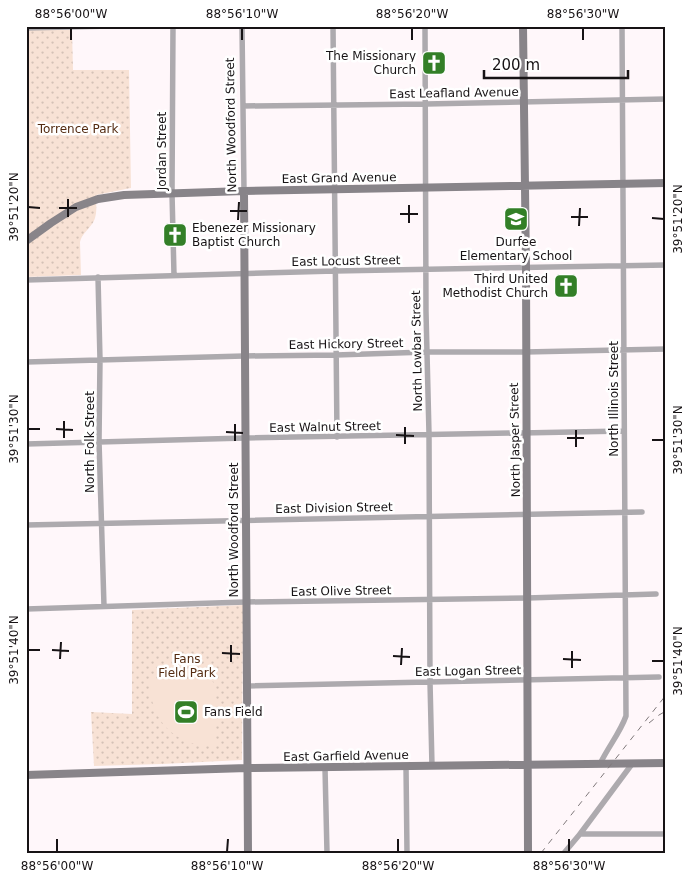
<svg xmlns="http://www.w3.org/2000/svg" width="692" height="879" viewBox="0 0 692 879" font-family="'DejaVu Sans',sans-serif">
<defs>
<pattern id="grass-dots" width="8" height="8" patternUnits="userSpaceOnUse" patternTransform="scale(1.25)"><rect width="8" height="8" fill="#f8e2d5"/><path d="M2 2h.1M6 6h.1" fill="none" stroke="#d4c1b6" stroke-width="1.8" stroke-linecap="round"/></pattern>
</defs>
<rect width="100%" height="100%" fill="#fff7fa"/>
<path fill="url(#grass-dots)" d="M26,30H72L73,70H129L131,188L96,195C96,205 98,216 92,224C87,231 82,234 80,242L81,275L26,277Z
M243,605L242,760L162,764L94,766L91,712L132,714V610Z"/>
<path fill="#f8e2d5" d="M150,681H212L216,685V746C176,748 149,720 150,681Z"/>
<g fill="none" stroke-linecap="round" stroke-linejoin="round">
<path stroke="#adaaae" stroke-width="5.5" d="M173,26L172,193L174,275
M242,26L244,191
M333,26L337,437
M425,26L426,312L429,434L430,682L432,766
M26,28L111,26
M243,106L426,104L666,99
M98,277L100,360L99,441L104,606
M26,280L335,271L666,265
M26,362L244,356L336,355L427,352H525L666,349
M26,444L245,438L624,431
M26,525L642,512
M26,609L246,602L527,598L656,594
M247,686L659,677
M600,764C608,747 620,733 626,716L622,26
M406,766L407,853
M325,768L327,853
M580,834H666
M564,853L580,834L632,764"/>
<path stroke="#888489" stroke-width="8" d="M523,26L526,268L528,853
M244,191L248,853
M26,241L51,223L76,207L98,199L124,195L244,191L666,183
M26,775L247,768L666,763"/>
<path stroke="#7f797b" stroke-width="1" stroke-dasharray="6 6" stroke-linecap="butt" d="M649,723L659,715L666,711
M541,853L666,695"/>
</g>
<path fill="none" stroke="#171315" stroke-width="2" d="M71,40V28M242,40V28M412,40V28M583,40V28M28,207L40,208M59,208H77M230,211H247M400,214H418M68,217V199M571,217H588M652,218L664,219M238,220L239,202M409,223V205M579,226L580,208M28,429H40M56,429L73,430M226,432L243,433M396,435L414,436M64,438V421M567,438H584M652,440H664M235,441V424M405,444V427M576,447V430M28,650H40M52,650L69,651M222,653L240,654M393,656L410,657M60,659L61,642M563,659L581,660M652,661H664M231,662V645M401,665L402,648M572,668V651M57,852V839M227,852L228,839M398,852V839M569,852V839"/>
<defs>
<symbol id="church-square" viewBox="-11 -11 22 22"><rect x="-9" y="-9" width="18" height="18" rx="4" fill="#337f27" stroke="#fff"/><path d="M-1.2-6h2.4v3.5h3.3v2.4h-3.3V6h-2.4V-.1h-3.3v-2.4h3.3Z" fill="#fff"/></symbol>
<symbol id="school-square" viewBox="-11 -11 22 22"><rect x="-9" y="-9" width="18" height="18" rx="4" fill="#337f27" stroke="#fff"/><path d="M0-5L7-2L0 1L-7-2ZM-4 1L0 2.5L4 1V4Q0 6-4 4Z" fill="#fff"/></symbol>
<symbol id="stadium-square" viewBox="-11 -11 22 22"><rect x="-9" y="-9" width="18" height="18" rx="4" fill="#337f27" stroke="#fff"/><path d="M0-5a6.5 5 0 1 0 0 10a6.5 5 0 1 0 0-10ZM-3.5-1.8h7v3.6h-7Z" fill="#fff"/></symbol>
</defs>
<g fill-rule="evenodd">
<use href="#church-square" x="420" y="49" width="28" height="28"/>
<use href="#school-square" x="502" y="205" width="28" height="28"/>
<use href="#church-square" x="161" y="221" width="28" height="28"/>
<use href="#church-square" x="552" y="272" width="28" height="28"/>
<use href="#stadium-square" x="172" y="698" width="28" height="28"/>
</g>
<g text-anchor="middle" stroke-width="5" stroke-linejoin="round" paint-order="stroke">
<g font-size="12" fill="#171315" stroke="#fff" text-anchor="end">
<text x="416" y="60">The Missionary<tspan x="416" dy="14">Church</tspan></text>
<text x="192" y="232" text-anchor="start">Ebenezer Missionary<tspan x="192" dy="14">Baptist Church</tspan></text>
<text x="516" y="246" text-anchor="middle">Durfee<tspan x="516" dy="14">Elementary School</tspan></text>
<text x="548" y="283">Third United<tspan x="548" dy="14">Methodist Church</tspan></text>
<text x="204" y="716" text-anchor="start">Fans Field</text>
</g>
<g font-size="12" fill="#171315" stroke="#fff">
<text transform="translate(454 93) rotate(-1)" y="4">East Leafland Avenue</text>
<text transform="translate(231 125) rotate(-91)" y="4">North Woodford Street</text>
<text transform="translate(162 151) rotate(-90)" y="4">Jordan Street</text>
<text transform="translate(339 178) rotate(-1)" y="4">East Grand Avenue</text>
<text transform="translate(346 261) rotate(-1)" y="4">East Locust Street</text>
<text transform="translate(346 344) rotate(-1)" y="4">East Hickory Street</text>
<text transform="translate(417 351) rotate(-91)" y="4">North Lowbar Street</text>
<text transform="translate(614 399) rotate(-90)" y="4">North Illinois Street</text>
<text transform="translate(325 427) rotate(-1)" y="4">East Walnut Street</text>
<text transform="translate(515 440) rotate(-91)" y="4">North Jasper Street</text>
<text transform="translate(90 442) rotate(-90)" y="4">North Folk Street</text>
<text transform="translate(334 508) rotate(-1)" y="4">East Division Street</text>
<text transform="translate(234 530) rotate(-90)" y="4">North Woodford Street</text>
<text transform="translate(341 591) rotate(-1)" y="4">East Olive Street</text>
<text transform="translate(468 671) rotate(-1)" y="4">East Logan Street</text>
<text transform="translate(346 756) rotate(-1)" y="4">East Garfield Avenue</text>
</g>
<g font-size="12" fill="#542c12" stroke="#fff">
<text x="78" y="133">Torrence Park</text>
<text x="187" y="663">Fans<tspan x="187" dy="14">Field Park</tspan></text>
</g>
</g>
<rect width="692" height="879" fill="none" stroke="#ffffff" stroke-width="55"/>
<path d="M484 70v8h144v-8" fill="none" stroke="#171315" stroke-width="2.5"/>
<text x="492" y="70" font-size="15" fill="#171315" stroke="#ffffff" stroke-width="4" paint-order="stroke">200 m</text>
<rect x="28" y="28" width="636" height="824" fill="none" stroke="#171315" stroke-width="2"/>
<g font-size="12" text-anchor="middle" fill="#171315">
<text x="71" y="18">88°56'00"W</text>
<text x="242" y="18">88°56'10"W</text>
<text x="412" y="18">88°56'20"W</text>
<text x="583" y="18">88°56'30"W</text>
<text transform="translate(14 207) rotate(-90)" y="4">39°51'20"N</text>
<text transform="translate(678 219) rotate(-90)" y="4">39°51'20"N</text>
<text transform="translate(14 429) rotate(-90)" y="4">39°51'30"N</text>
<text transform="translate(678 440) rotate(-90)" y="4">39°51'30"N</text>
<text transform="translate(14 650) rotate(-90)" y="4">39°51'40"N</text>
<text transform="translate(678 661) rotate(-90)" y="4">39°51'40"N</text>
<text x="57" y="870">88°56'00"W</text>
<text x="227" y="870">88°56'10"W</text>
<text x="398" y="870">88°56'20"W</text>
<text x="569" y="870">88°56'30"W</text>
</g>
</svg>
